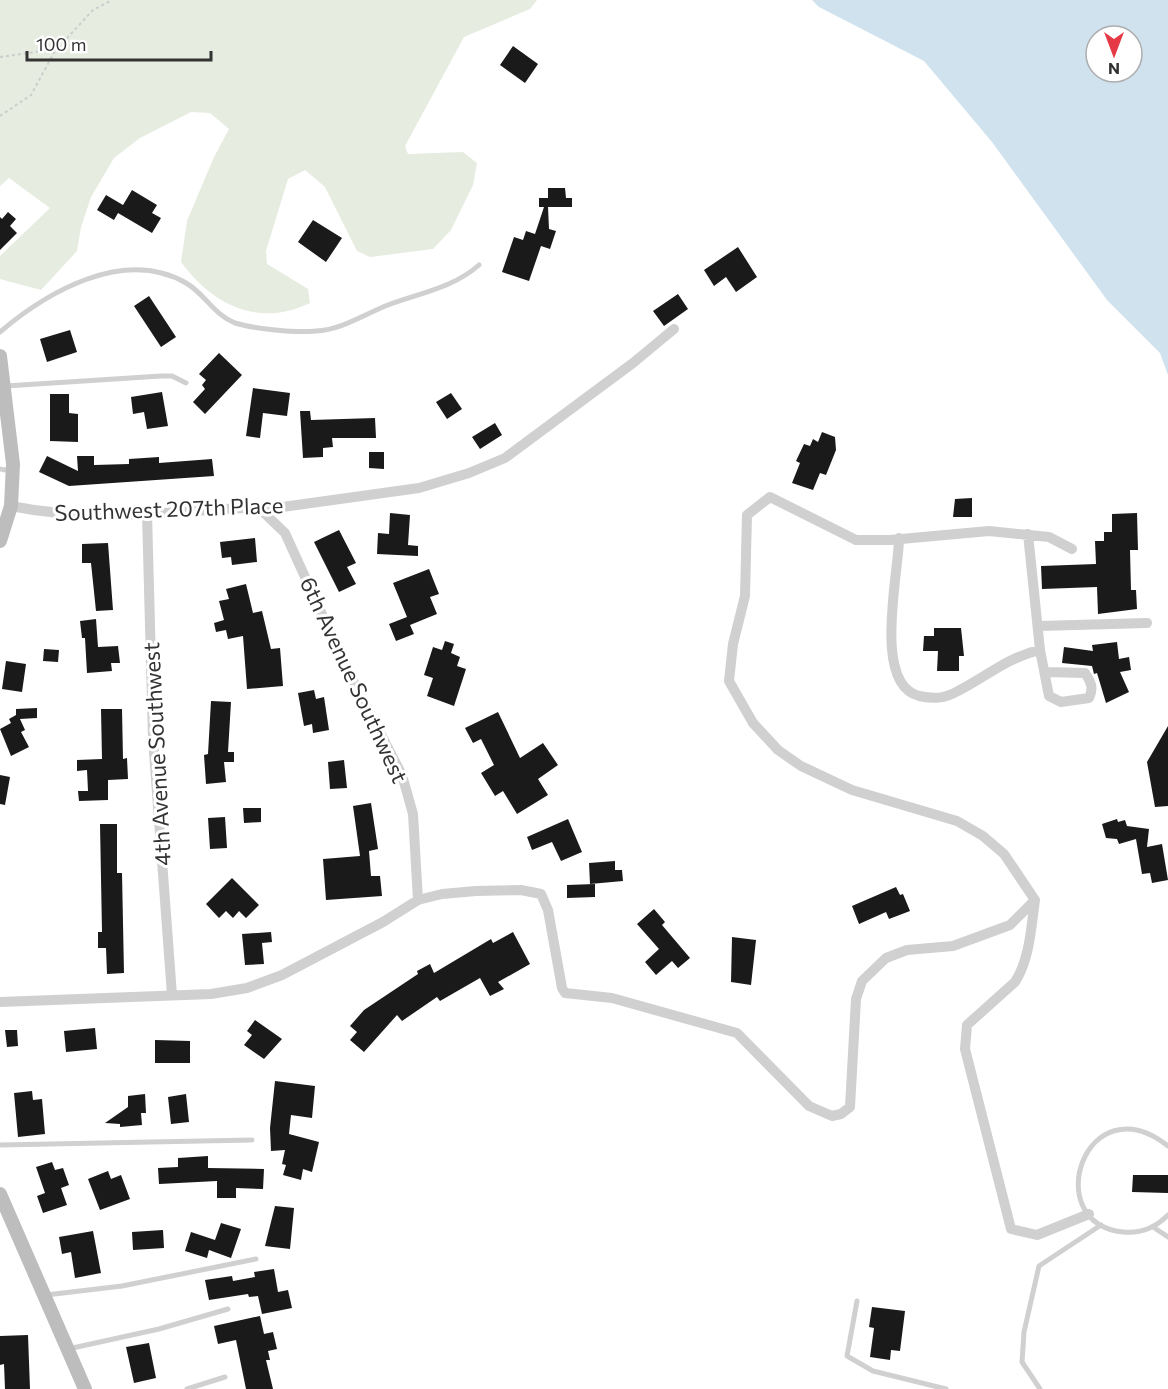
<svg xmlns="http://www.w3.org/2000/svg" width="1168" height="1389" viewBox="0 0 1168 1389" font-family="Commissioner,sans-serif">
<rect width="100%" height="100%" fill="#fff"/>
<path fill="#e6ecdf" d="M0,0H537L530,9L464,37L405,146L408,154L463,152L477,163L473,185L451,230L433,249L370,257L357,251L325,187L305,170L288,179L266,251L267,264L308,289L310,303C258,328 213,305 181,262L187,221L214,157L229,129L210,113L191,112L140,138L114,158L91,197L81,227L77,251L41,290L0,279V256L50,208L9,178L0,186Z"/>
<path fill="#cfe2ee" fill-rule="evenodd" d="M812,0H1168V375L1160,353L1107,300L992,142L924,61L819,7ZM1096,36H1132V72H1096Z"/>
<path fill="#1a1a1a" d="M513,46L538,64L525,83L500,65Z
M548,188H565L566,198H572V207H548L549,229L556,231L550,249L541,246L529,281L502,272L514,237L523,240L526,231L535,234L544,207H539V198H548Z
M132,190L157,205L152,213L161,218L152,233L118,213L114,220L97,210L106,195L123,205Z
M8,212L16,219L10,226L17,233L0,250V217L2,219Z
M313,220L342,238L326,262L298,242Z
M738,247L757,277L736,292L726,277L714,286L704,270Z
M678,294L688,309L664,326L653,311Z
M149,296L176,337L161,347L134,306Z
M70,330L77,352L47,362L40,339Z
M219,353L242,375L205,414L193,402L205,389L202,385L206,380L199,374Z
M253,388L290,393L287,416L263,413L260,438L246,436Z
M162,392L168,426L147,429L144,412L133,414L131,397Z
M451,393L462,409L447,419L436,402Z
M50,394H69V413L78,414V442L50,441Z
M300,411H310L311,420L375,418L376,438H332L333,447L323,448V457L303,458Z
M495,423L502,435L480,449L472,437Z
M822,432L835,437L836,450L826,475L820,473L813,490L792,483L800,463L796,461L804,444L810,446L813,439L818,442Z
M369,452H384V469L369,468Z
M47,456L78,471L77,456H94V465L129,464V459L159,457V463L212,459L214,476L69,486L39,472Z
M972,498V517H953L955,499Z
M390,513L410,515L408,545L418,546V556L377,554L378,533L389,534Z
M1137,513L1138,550H1130L1131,590H1136L1137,609L1098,614L1097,587L1042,589L1041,566L1096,564L1095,541H1104V532H1112V514Z
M339,530L356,563L347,567L356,584L339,592L314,542Z
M255,538L257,562L232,565L231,557L222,558L220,542Z
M108,543L113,610L96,611L91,563H82V544Z
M429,569L439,594L430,597L437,614L410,625L414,634L396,641L389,624L407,617L393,583Z
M246,584L253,613L262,611L271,649L280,648L283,686L247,689L243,636L228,639L226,630L216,632L214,623L224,620L219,601L229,599L226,589Z
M96,619L98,647L118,646L120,663H111L112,671L87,673L85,638H82L80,621Z
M934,628H961L964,656H959V671H937L938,651H923L924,636H934Z
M445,641L454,644L451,653L460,657L457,666L466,669L454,706L427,696L433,678L424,675L433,647L442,650Z
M1117,642L1119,659L1129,657L1131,670L1120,672L1129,692L1106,703L1097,673L1094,674L1092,666L1062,663L1064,647L1093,651L1092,645Z
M44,649L59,650L58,662L43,661Z
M6,661L26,664L22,692L2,689Z
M314,690L316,699L324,697L329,730L313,733L312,724L304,726L298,693Z
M211,701L231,702L228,752H234V762H224L226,782L206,784L204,755L208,754Z
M37,708V718L20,719L25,730L21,732L29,747L11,756L0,729L11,723L9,719L16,715V709Z
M101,709H122L123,759L127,758L128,779L108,780V800L79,801L78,791H88L87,770L77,771V760L102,759Z
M498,712L520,758L543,743L558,765L538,779L548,795L517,814L503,791L495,796L481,773L494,765L481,739L473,743L465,728Z
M1168,726V806L1155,807L1147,762Z
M344,760L347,788L330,789L328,762Z
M0,775L10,777L5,805L0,804Z
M371,803L378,849L369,851L371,876H380L382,896L326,900L323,859L360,856L353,806Z
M243,808H261V822L244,823Z
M225,817L227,848L210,849L208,818Z
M568,819L582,852L561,861L552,842L532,850L527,837Z
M1117,819L1118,822L1125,820L1127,826L1149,829L1147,847L1162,844L1168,880L1152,883L1150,873L1142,874L1136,839L1119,844L1117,839L1106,838L1102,824Z
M100,824H117V873H122L124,973L107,974L106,948H98V932H102Z
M615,861V870H622L623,881L590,884L589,863Z
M232,878L259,905L246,918L239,911L233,918L226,911L219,918L206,904Z
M595,884V897L567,898V885Z
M896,887L900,895L903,894L910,911L889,919L886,912L859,924L852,906Z
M654,909L665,922L662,925L690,958L678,968L672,961L656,975L645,962L659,949L637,924Z
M271,932L272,942L262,943L264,964L245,965L242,934Z
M513,932L530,964L498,982L504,989L490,996L480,978L440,1001L437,997L402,1021L397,1015L364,1052L350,1040L357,1032L350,1026L364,1010L418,974L417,971L430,964L434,973L491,939L493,943Z
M732,937L756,940L751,985L731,982Z
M255,1020L282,1039L264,1059L244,1045L252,1035L247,1031Z
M95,1028L97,1049L66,1052L64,1031Z
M5,1030H17L18,1046L7,1047Z
M155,1040L190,1041V1063H155Z
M275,1081L315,1086L312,1118L291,1115L289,1134L319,1142L312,1172L303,1169L301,1180L283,1175L286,1165L282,1164L285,1150L271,1151L270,1128Z
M32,1091L33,1100L42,1099L45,1134L18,1137L14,1093Z
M145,1094L146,1113H141L142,1125L120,1127V1124L105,1123L128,1107V1096Z
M186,1094L189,1122L171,1124L168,1097Z
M208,1156V1168L264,1169L263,1189L236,1188V1198H217V1181L159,1184L158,1168L178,1167V1158Z
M52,1162L55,1170L63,1168L69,1185L61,1188L67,1205L43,1213L37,1196L45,1193L36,1167Z
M108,1171L111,1179L121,1175L130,1199L100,1210L88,1179Z
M1133,1175H1168V1193L1132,1192Z
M275,1206L294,1208L290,1249L265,1246Z
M221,1223L241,1229L231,1258L209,1250L207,1258L185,1251L191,1232L215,1240Z
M163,1230L164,1248L133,1250L132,1232Z
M93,1231L101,1273L75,1278L71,1252L62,1254L59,1237Z
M274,1269L278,1292L288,1290L292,1308L262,1314L258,1296L249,1297L248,1294L209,1300L205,1280L232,1276L233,1281L255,1277L254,1272Z
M872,1307L905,1311L900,1351L891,1350L890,1360L870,1357L874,1328L869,1327Z
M260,1316L264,1334L273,1332L277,1349L268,1351L270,1360H266L273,1389H246L236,1340L218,1344L214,1326Z
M28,1335L30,1389H5L4,1364L0,1365V1336Z
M149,1343L156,1378L134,1383L126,1347Z"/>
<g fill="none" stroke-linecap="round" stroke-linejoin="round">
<path stroke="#cdcdcd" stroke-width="2" stroke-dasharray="3 3" stroke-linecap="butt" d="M0,57L57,49L93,10L112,0
M0,116L31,95L56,49"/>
<path stroke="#d0d0d0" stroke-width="5" d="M0,332C47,292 124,247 186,283C204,293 214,315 235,323C255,329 295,333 316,331C341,330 365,314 388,305C420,293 453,288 479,265
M6,386L161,376H172L186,383
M0,469L11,471
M0,1145L252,1140
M1168,1146C1086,1081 1038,1223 1123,1232C1141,1234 1156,1227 1168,1215
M1153,1227L1168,1237
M46,1295L122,1286L256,1259
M857,1301L847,1356L873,1371L946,1389
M68,1349L159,1329L228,1309
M187,1389L225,1377
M1040,1389L1022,1362L1024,1332L1039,1266L1101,1225"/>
<path stroke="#d0d0d0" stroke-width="10" d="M11,506C88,522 166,512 244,508L261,510L419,488L469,473L505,458L633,363L674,329
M261,510L285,533L346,667L402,775L413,814L418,900
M147,513L153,739L172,995
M1028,534L1040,650L1049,696L1061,702L1089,698C1094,688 1091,682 1085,673L1045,672
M899,538C899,573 872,684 919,696C934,699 944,699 958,691C986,677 1008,657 1040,650
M1072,549L1049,537L989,531L890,540H856L770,497L747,515L745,596L733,644L729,681L753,723L778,750L801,766L852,790L957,821L983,836L1004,854L1035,900C1031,927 1030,959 1015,982L967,1025L965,1049L1011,1229L1037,1235L1089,1214
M1039,626L1147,623
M0,1002L211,994L247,988L282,975L383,922L418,900L442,894L476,891L521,890L541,894L548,910L562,988L565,993L612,998L737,1033L809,1106L832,1116L841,1114L850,1107L856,999L862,981L886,958L907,950L953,946L1010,925L1035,900"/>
<path stroke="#bdbdbd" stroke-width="14" d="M0,356L13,464L11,506L0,541
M0,1194L85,1389"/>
</g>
<g text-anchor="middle" stroke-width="6" stroke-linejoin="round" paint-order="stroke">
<g font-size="22" fill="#333" stroke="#fff">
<text transform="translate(169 509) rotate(-2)" y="8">Southwest 207th Place</text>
<text transform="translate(354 680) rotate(65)" y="8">6th Avenue Southwest</text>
<text transform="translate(157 754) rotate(-93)" y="8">4th Avenue Southwest</text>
</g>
</g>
<g transform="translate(1114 54) rotate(180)"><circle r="28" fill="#ffffff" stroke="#adadad" stroke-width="1.5"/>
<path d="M0-4.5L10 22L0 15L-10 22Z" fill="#e63946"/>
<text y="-9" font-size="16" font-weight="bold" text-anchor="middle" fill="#333333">N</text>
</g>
<path d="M27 51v9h184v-9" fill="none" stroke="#333333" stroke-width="3"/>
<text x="36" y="51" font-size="18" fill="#333333" stroke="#ffffff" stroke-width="4.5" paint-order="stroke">100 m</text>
</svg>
